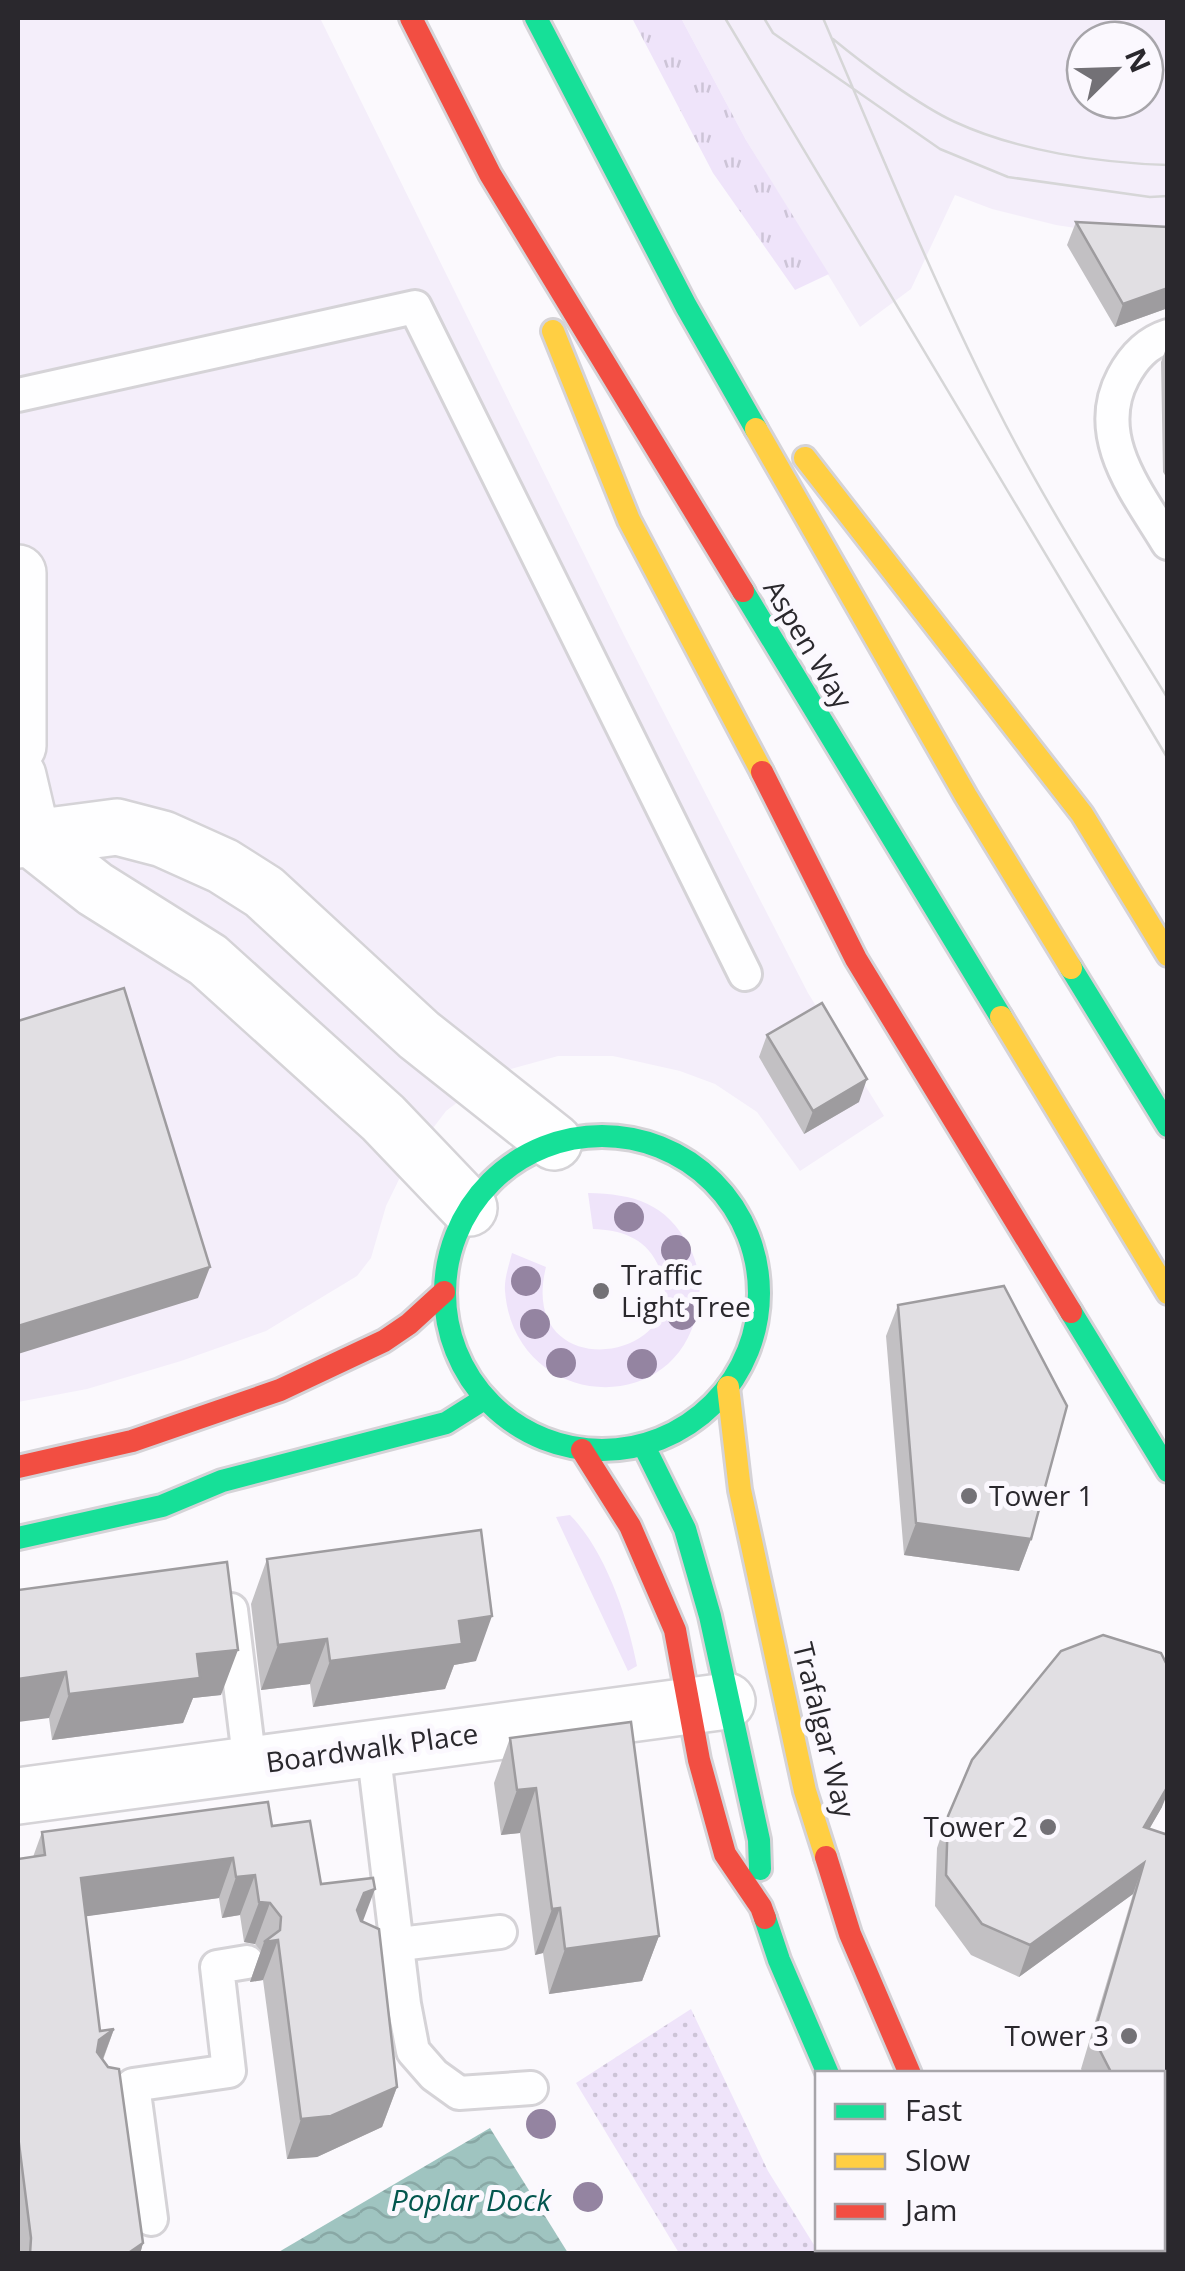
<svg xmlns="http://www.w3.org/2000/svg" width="1185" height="2271" viewBox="0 0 1185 2271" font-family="'Open Sans',sans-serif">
<defs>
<pattern id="grass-tufts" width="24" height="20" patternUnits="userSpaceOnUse" patternTransform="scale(2.5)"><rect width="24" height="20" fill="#efe4fa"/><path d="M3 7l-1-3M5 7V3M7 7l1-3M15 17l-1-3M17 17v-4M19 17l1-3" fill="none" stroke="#cdc4d7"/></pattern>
<pattern id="park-dots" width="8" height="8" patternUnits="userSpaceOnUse" patternTransform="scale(2.5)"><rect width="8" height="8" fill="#efe4fa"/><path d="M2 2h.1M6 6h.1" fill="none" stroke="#cdc4d7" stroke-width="1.8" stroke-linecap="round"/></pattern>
<pattern id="water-waves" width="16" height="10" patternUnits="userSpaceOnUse" patternTransform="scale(2.5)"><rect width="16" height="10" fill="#9fc4c0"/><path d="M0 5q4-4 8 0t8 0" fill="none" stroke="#89a8a5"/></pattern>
</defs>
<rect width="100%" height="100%" fill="#fbf9fd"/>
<path fill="#f4eefa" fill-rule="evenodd" d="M18,18H320L624,635L808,993L884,1116L800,1171L757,1112L715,1084L680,1071L613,1056H558L496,1073L446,1111L408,1161L386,1206L371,1258L357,1276L266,1331L181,1361L87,1389L18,1402Z
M681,18H1167V236L1121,235L1056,225L992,209L955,195L911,289L860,327L746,140ZM1085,40H1145V100H1085Z"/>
<path fill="url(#grass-tufts)" d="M632,18H681L746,140L829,274L795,290L713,173Z"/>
<path fill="url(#park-dots)" d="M691,2009L768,2171L819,2253H679L576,2083Z"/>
<path fill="#efe4fa" d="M588,1193C634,1194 666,1203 689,1246C700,1267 702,1289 697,1312C673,1422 514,1408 505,1291C504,1279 509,1265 512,1253L546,1267C515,1391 705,1363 657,1263C644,1237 620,1230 593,1229Z
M570,1515C605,1550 628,1618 637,1666L628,1671L556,1517Z"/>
<path fill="url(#water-waves)" d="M490,2128L568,2253H277Z"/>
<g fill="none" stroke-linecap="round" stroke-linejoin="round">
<defs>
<path id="lane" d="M1168,336C1146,343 1133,358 1123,377C1091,437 1138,493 1168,543
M18,395L415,307L745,974
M231,1610L250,1765
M373,1748L404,2004L413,2051L434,2075L459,2093L531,2088
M375,1947L500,1932
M151,2219L133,2085L229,2071L217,1967L247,1962"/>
<path id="street" d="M18,573V746
M18,776L33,840L95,889L208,960L383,1118L469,1208
M18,840L117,827L163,839L223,866L264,892L419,1035L554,1142
M18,1796L727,1701"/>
<path id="fast" d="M536,18L686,306L756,429
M743,591L1001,1017
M1071,968L1168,1126
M445 1293a157 157 0 1 1 314 0a157 157 0 1 1-314 0Z
M1071,1312L1168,1471
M644,1446L685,1529L710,1616L759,1840L760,1869
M18,1538L162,1506L222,1481L446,1423L484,1399
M765,1918L779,1960L828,2074"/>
<path id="slow" d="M553,331L629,520L762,772
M756,429L966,796L1071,968
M805,458L1082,814L1168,955
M1001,1017L1168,1293
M728,1387L740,1490L805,1791L826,1857"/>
<path id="jam" d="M411,18L490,174L743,591
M762,772L856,959L1071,1312
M582,1450L630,1526L675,1630L699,1760L725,1854L761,1907L765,1918
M18,1467L132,1441L280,1390L384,1341L409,1324L444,1292
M826,1857L850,1934L910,2074
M941,2248L947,2254
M1101,2248L1132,2254"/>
</defs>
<use href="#lane" stroke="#d5d3d7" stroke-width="38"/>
<use href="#street" stroke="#d5d3d7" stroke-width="60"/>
<use href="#fast" stroke="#d5d3d7" stroke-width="28"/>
<use href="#slow" stroke="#d5d3d7" stroke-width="28"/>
<use href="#jam" stroke="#d5d3d7" stroke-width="28"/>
<use href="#lane" stroke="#fefeff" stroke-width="32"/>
<use href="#street" stroke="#fefeff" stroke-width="55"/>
<use href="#fast" stroke="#16e098" stroke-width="22"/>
<use href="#slow" stroke="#ffcf43" stroke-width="22"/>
<use href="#jam" stroke="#f24e42" stroke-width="22"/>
<path stroke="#d6d6d7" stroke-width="2.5" d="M725,18L1168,759
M764,18L773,33L940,149L1008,177L1150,197L1168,196
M823,18C878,146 931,277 994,402C1045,504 1108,601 1168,699
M833,39C863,64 920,106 955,122C1018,151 1099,163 1168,165"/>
</g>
<g fill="#9484a1">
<circle cx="629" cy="1217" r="15"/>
<circle cx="676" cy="1250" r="15"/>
<circle cx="526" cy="1281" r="15"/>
<circle cx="682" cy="1315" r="15"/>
<circle cx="535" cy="1324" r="15"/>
<circle cx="561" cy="1363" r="15"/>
<circle cx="642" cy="1364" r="15"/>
<circle cx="541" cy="2124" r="15"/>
<circle cx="588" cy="2197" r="15"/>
</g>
<path fill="#c2c0c3" d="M1076,222L1168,227V308L1115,327L1067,245Z
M1168,343V480L1163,472L1161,362Z
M767,1035L859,1102L804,1134L759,1057Z
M898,1305L1031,1539L1019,1571L904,1555L886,1336Z
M267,1559L476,1661L454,1665L445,1689L313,1707L310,1684L261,1690L251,1604Z
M18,1590L221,1695L193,1698L183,1723L52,1740L49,1718Z
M510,1738L659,1936L642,1981L549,1994L543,1953L535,1955L520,1833L501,1835L494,1783Z
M1162,1807L1149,1829L1168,1835V2153H1165L1162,2152V2074H1084L1081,2069L1133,1894L1019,1977L971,1955L935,1906L937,1848L948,1816Z
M272,1826L321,1884L363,1922L397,2087L382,2127L317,2157L287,2159L263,1980L250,1982L261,1951L255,1944L244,1942L240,1915L222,1918L219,1898L86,1916L100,2031L114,2029L103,2060L143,2243L140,2254H18V1859L33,1857L42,1832Z"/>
<path fill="#9e9c9f" d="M1168,288V308L1115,327L1123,304Z
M867,1079L859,1102L804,1134L813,1111Z
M210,1267L198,1298L18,1354V1326Z
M916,1523L1031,1539L1019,1571L904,1555Z
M492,1616L476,1661L454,1665L445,1689L313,1707L330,1661L459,1621Z
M327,1639L310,1684L261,1690L278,1645Z
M238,1650L221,1695L193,1698L183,1723L52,1740L69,1694L197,1654Z
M66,1672L49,1718L18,1722V1679Z
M1168,1786V1792L1162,1807L1132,1859L1144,1827Z
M536,1788L520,1833L501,1835L517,1790Z
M233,1858L219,1898L67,1919L81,1878Z
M1144,1863L1133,1894L1019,1977L1030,1945Z
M255,1875L240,1915L222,1918L236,1877Z
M375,1889L360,1929L357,1910L364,1893Z
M259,1902L270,1903L255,1944L244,1942Z
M560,1908L543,1953L535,1955L552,1909Z
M659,1936L642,1981L549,1994L565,1949Z
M278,1940L263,1980L250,1982L264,1942Z
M114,2029L99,2069L84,2080L99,2040Z
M397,2087L382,2127L317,2157L287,2159L301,2119Z
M143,2243L140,2254H127Z"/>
<path fill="#e1dfe3" stroke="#9e9c9f" stroke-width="2.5" d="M1076,222L1168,227V288L1123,304Z
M124,988L210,1267L18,1326V1021Z
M822,1003L867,1079L813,1111L767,1035Z
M1004,1286L1067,1406L1031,1539L916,1523L898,1305Z
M481,1530L492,1616L459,1621L462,1644L330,1661L327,1639L278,1645L267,1559Z
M227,1562L238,1650L197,1654L200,1678L69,1694L66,1672L18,1679V1590Z
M1103,1635L1161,1653L1168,1667V1786L1144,1827L1168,1835V2117L1162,2115V2074H1112L1093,2037L1144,1863L1030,1945L982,1924L946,1875L948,1816L972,1760L1061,1651Z
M631,1722L659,1936L565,1949L560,1908L552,1909L536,1788L517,1790L510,1738Z
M268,1802L272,1826L310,1821L321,1884L373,1878L375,1889L364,1893L357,1910L361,1921L379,1929L397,2087L331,2116L301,2119L278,1940L264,1942L280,1930L281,1917L270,1903L259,1902L255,1875L236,1877L233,1858L81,1878L100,2031L114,2029L99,2040L97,2052L108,2067L119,2069L143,2243L127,2254H30L31,2238L18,2136V1859L45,1855L42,1832Z"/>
<g fill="#737176" stroke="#fbf8fe" stroke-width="4">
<circle cx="601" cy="1291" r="10"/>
<circle cx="969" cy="1496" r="10"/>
<circle cx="1048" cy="1827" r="10"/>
<circle cx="1129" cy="2036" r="10"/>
</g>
<g text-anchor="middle" stroke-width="10" stroke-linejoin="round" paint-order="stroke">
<g font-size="28" fill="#2a282d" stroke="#fbf8fe">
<text transform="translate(808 644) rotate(59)" y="10">Aspen Way</text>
<text transform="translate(824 1730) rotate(76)" y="10">Trafalgar Way</text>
<text transform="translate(372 1748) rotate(-8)" y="10">Boardwalk Place</text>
</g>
<g font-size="28" fill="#2a282d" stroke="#fbf8fe" text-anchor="start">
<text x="621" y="1285">Traffic<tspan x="621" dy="32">Light Tree</tspan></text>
<text x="989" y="1506">Tower 1</text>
<text x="1028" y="1837" text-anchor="end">Tower 2</text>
<text x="1109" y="2046" text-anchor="end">Tower 3</text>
</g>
<g font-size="30" font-style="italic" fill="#03564e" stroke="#fbf8fe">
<text x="471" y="2211">Poplar Dock</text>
</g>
</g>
<rect width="1185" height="2271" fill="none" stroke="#2a282d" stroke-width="40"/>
<rect x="815" y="2071" width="350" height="180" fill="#fbf8fe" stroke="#a7a5aa" stroke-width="2.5"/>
<rect x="835" y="2104" width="50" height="15" fill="#16e098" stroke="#a7a5aa" stroke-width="2.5"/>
<text x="905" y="2121" font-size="30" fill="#2a282d">Fast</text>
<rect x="835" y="2154" width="50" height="15" fill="#ffcf43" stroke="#a7a5aa" stroke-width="2.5"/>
<text x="905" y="2171" font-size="30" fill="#2a282d">Slow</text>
<rect x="835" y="2204" width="50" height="15" fill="#f24e42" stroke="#a7a5aa" stroke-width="2.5"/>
<text x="905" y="2221" font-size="30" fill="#2a282d">Jam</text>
<g transform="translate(1115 70) rotate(67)"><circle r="48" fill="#fbf8fe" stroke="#a7a5aa" stroke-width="2.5"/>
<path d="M0-8L18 38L0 25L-18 38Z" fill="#737176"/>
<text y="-15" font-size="28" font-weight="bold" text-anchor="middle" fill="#2a282d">N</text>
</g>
</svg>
